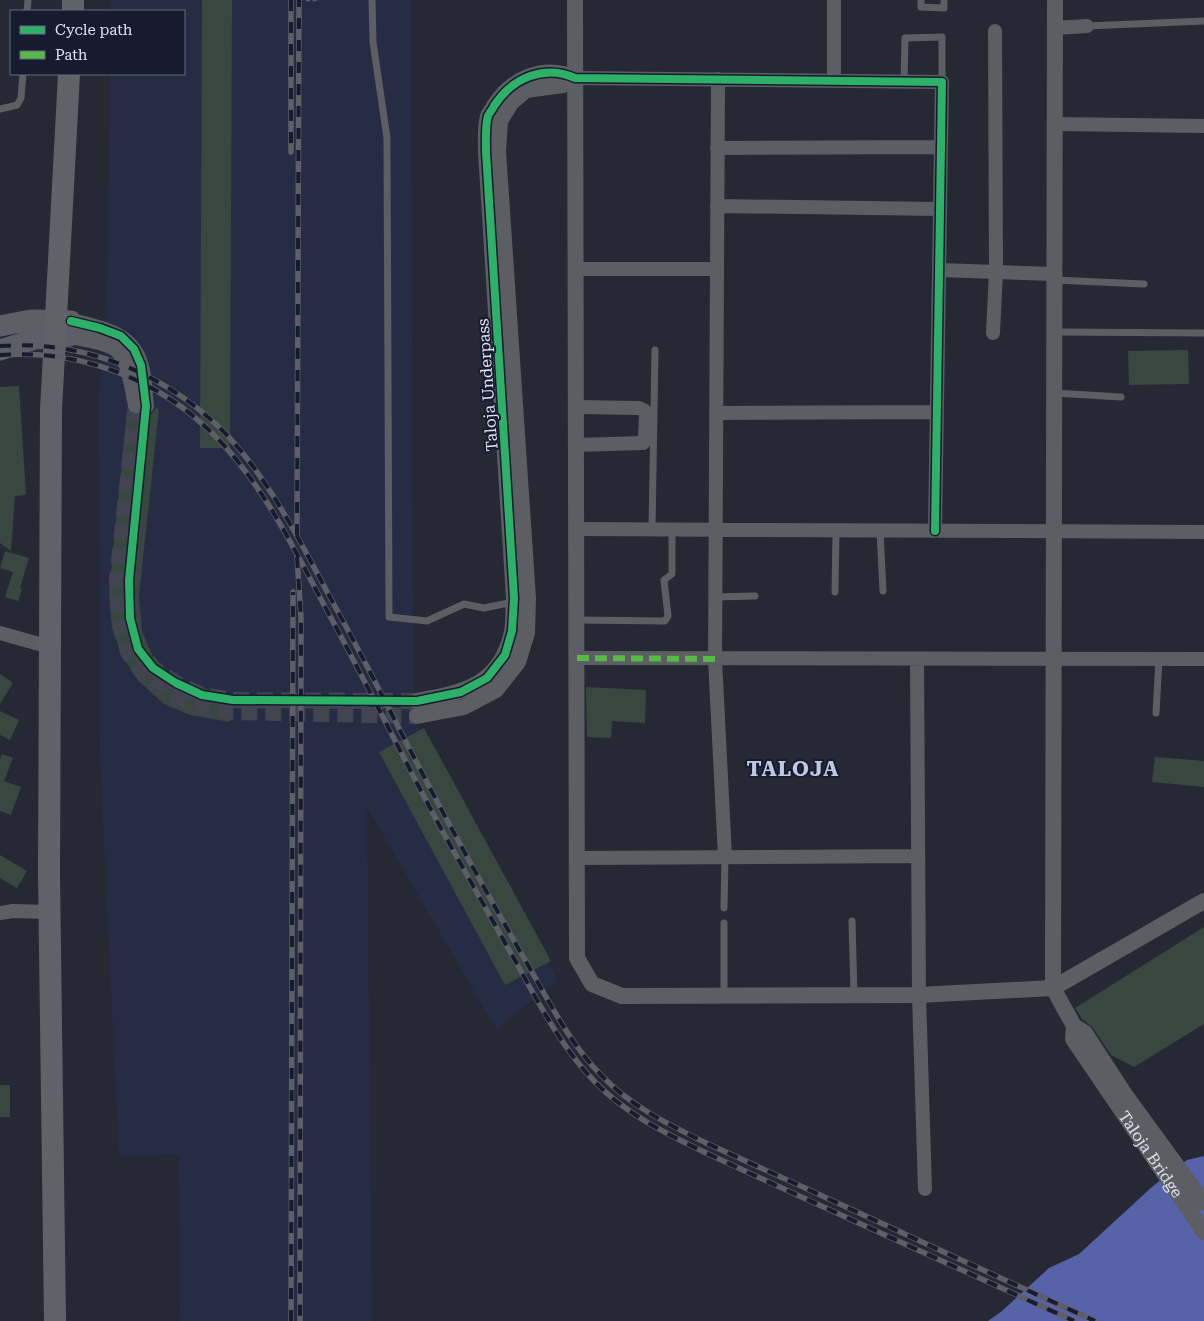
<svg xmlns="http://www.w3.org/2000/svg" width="1204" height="1321" viewBox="0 0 1204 1321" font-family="'Roboto Serif',serif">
<rect width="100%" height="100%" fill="#262833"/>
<path fill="#272c45" d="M111,0H411L413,639L414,719L558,980L496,1029L367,807L372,1321H180L179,1155L119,1156L100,760L99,395L107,293L110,74H184V11H110Z"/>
<path fill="#5663a9" d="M1204,1156V1321H988L1002,1311L1049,1268L1079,1254L1153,1186L1187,1160Z"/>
<path fill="#394741" d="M202,0H232L230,448H200Z
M1188,350L1189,384L1129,385L1128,351Z
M19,386L26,495L15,496L11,551L0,543V387Z
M156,408L159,409L139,596L142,631L152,655L171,675L191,685L232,695L233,712L230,722L190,715L164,704L143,685L123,658L112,629L109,594L127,410L133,414H140L147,416L152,414Z
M5,551L29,558L20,588L22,589L18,601L5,597L13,572L0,568Z
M0,674L13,683L0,704Z
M586,687L646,690L645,723L612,721L611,738L587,737Z
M0,711L19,720L10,740L0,735Z
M424,728L551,961L505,985L379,752Z
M2,754L13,758L4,781L21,787L11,815L0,811V760Z
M1155,757L1204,761V787L1152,782Z
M0,855L27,871L17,888L0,878Z
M1204,927V1024L1134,1067L1111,1055L1093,1028L1082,1019L1075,1008Z
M0,1085H10V1117H0Z"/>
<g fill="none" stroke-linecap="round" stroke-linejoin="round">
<path stroke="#42444f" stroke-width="16" stroke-dasharray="16 8" stroke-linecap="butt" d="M136,405L117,579L119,617L128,652L144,675L171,695L202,708L233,712L417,716
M134,523C131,562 125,599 135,637
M148,661L153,668L176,683L202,695L233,700L417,701"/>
<path stroke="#5d5e63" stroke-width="2.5" stroke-dasharray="4 2.5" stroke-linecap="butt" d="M306,0H318"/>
<path stroke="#5d5e63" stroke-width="7" d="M372,0L373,42L387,138L389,617L427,621L464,604L484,608L513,602
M921,0V7L944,8V0
M27,11L28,0
M1087,26L1204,21
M904,82L905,38L942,37V82
M0,109L17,105L21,98L23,74
M1054,280L1144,284
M1055,332L1204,333
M1054,393L1121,397
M652,530L655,350
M880,531L883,591
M835,592L836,531
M715,597L755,596
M577,620L665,621L668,616L664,580L672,574V530
M1156,713L1159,659
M724,908L725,857
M852,921L854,995
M724,996V923"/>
<path stroke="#5d5e63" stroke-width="14" d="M1055,28L1087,26
M575,78L942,82L935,531
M718,79L715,659L725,857
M834,81V0
M1055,124L1204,126
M717,148L941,147
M717,206L940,209
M576,269H717
M939,270L1054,274
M993,333L996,272L995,31
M576,407L639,408L645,411L646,414L645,439L643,443L576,445
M716,413L937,412
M576,529L1204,532
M0,633L50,647
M577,658L1204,659
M917,659L919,995L925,1189
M577,858L918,856
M0,913L13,911L49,912"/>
<g stroke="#5d5e63" stroke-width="16">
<path d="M575,0L577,958L592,984L622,996L919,995L1053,988L1204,901"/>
<path d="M1055,0L1053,988L1074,1026L1085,1033L1126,1096L1204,1203"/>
<path d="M71,321C99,328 130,332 140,363C145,376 144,393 146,406"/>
<path d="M70,336C84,339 104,341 116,349C130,359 132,389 136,405"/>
<path d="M417,701C464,692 500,686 512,632C514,622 513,609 514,598L486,152C486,141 485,126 488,116C489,113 493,109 494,106C512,78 544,64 575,78"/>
<path d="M417,716L464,707L496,690L518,662L527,633L528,598L498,151L500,121L511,103L526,90L563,85L575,78"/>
<path id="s1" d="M1074,1026L1073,1039L1204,1232"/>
</g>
<path stroke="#5d5f67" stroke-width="21" d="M0,326L31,320L71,321
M0,350L35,339L70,336"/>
<path stroke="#60626a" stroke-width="22" d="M73,11V0
M55,1321L49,874L51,410L69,74"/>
<defs>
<path id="rail" d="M291,0V152
M0,346C82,340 160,371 219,427C270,477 303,548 337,610C377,683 413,758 453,831C475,872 498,912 521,953C546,995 567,1041 602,1076C632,1107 668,1124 706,1143C739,1158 772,1173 805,1188C902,1233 998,1277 1095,1321
M0,355C80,349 159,379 215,436C265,486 297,555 330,616C369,688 405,762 444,834C464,870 484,905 504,941C532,989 556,1042 595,1082C626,1114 665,1133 704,1152C734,1166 764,1180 795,1194C888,1236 981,1279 1074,1321
M297,535L299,0
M297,557L301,618L300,1321
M291,1321L293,592"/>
</defs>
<use href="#rail" stroke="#5d5e66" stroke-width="5.5"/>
<use href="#rail" stroke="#171b2f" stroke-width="4" stroke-dasharray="11" stroke-linecap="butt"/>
<path stroke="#58b947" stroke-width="6" stroke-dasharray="12 6" stroke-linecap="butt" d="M577,658L715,659"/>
<defs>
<path id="cycleway" d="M71,321L100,328L121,336L134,349L141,365L146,406L129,580L130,618L138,649L153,668L176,683L202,695L233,700L417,701L461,692L487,678L505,655L512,631L514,598L486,152C486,141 485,126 488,116C489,113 493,109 494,106C512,78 544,64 575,78L942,82L935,531"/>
</defs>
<use href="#cycleway" stroke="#171b2f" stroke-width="11"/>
<use href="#cycleway" stroke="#2db169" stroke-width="8"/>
</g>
<g text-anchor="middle" stroke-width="4" stroke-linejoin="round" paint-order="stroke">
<g font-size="16" fill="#dee2f0" stroke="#171b2f">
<text transform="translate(487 385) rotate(-94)" y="6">Taloja Underpass</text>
<text dy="6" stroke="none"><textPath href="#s1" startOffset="152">Taloja Bridge</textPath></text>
</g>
<g font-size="21" font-weight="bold" letter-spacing="1" fill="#bfc7e2" stroke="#171b2f">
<text x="793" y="776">TALOJA</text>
</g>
</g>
<rect x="10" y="10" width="175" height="65" fill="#171b2f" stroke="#676b7c"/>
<rect x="20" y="26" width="25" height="8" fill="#2db169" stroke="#676b7c"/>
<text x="55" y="35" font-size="15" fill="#dee2f0">Cycle path</text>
<rect x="20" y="51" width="25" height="8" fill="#58b947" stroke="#676b7c"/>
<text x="55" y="60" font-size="15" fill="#dee2f0">Path</text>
</svg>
